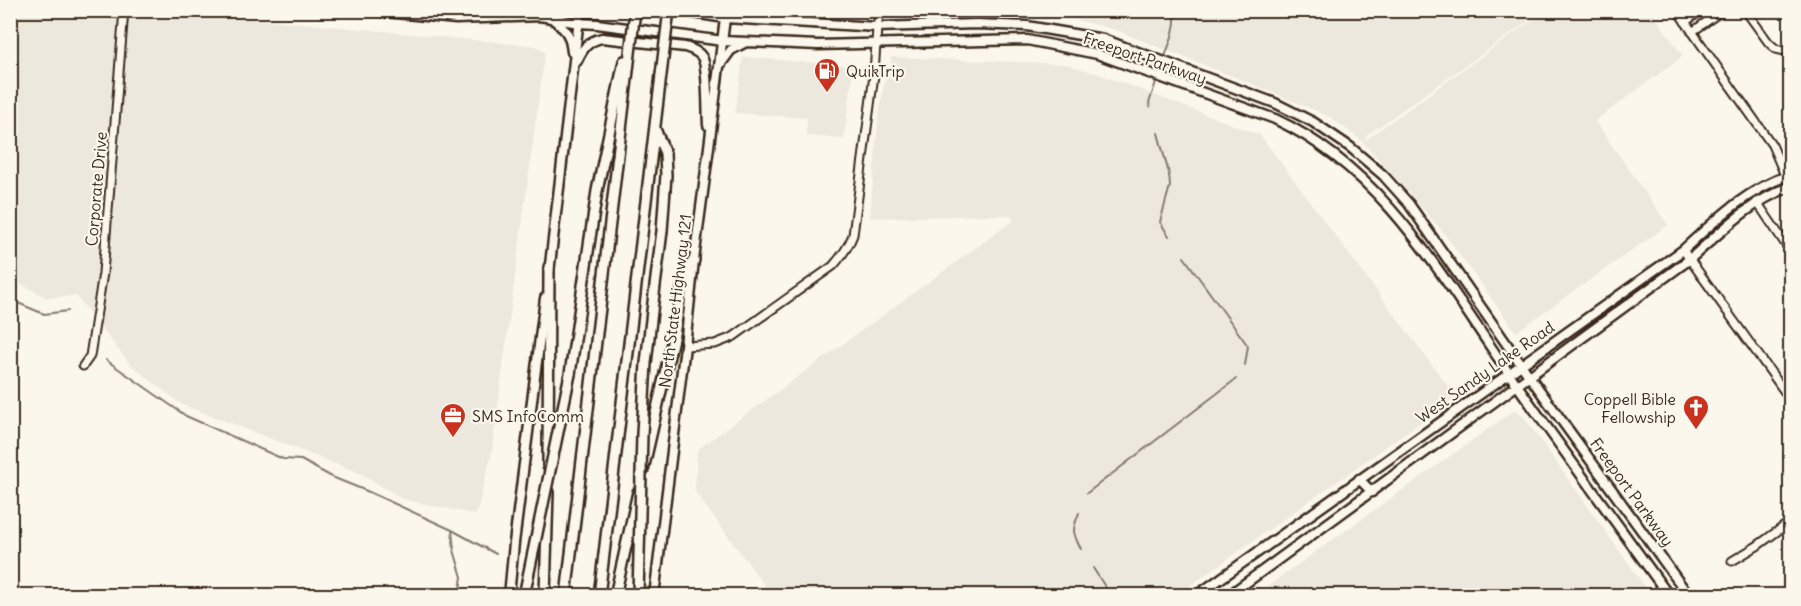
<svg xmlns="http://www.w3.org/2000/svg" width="1801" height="606" viewBox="0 0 1801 606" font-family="Delius,sans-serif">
<rect width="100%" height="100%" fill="#fbf7ec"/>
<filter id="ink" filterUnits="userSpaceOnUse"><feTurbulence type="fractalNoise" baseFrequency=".0167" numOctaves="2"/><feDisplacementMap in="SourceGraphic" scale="12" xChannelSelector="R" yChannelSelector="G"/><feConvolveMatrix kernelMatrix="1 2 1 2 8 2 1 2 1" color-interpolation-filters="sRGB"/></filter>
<g filter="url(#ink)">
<path fill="#ede8dd" d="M892,10L1543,11L1367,135L1364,141L1545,11H1651L1683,56L1595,121L1668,225L1516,332L1443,232L1410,194L1363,142L1330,117L1269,91L1113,29L1072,19L891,18Z
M11,11H177L536,46L545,52L491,457L476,515L402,499L362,474L181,404L130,364L76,296L47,298L19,283L11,273Z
M743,57L854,66L844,139L806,136L807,118L735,113Z
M891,57L1065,64L1099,74L1260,135L1456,397L1177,595H772L695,492L697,450L1014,220L1010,215L870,218L878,121L884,84L891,67Z
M1515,410L1524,417L1651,595H1255Z"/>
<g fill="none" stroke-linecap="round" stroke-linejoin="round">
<path stroke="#85796d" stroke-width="2" d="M1164,59C1170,43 1177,27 1175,10
M1150,107L1149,103L1157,79
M1158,133L1169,174L1170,186L1160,222L1169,236
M1184,257L1248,346L1245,365
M10,304L18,303L44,314L68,311
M106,360L186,416L283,459L301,460L332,477L369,492L452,530L454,550L462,577L459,596
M1087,493L1236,379
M1079,513C1072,530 1072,533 1081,549
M452,530L496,554
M1093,568L1111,596"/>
<defs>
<path id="minor" d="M1677,10L1772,145L1790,187
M1745,10L1769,43L1776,49L1790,52
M1685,22L1702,10
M1692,32L1723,10
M1757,202L1790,251
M1683,250L1790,399
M685,346L715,344L733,337L833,266C842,256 848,248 853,235L874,75L877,27L880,10
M83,366L90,356L103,273L124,10
M1732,561L1757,546L1790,522"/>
<path id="major" d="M365,10L456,19L540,16L579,23L597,24L723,41L818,45L1027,40L1097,54L1275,119C1389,172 1447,287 1517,385C1567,456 1618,525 1669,596
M675,10L725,18L877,27L977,24L1027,26L1103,39L1275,103L1313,122L1350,147L1383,175L1409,204L1522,366L1689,596
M736,10L749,18
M553,19C567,31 570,34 572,52
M577,61C583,48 588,41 602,38L685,47C691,49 698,51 702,57C708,66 707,111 708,125
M720,65L731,50L746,42
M549,273L580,10
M1359,479L1372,492
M509,596L514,543L545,298
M654,596L685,346L694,260L709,147L726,10
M1196,596L1683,250C1716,220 1747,189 1790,175
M1228,596L1690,259C1721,232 1750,201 1790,187"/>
<path id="highway" d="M654,294L662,231L666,175L665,153L655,129
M570,374L597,191L624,61
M548,466L549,267
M643,470L674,334L685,272L694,260
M545,596L548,492
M566,596L631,45
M599,596L661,75
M615,596L638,492"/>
</defs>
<use href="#minor" stroke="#3b2a1e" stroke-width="11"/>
<use href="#major" stroke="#3b2a1e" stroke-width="13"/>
<use href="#highway" stroke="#3b2a1e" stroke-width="14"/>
<use href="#minor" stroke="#fbf7ec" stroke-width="7"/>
<use href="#major" stroke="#fbf7ec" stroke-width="8"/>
<use href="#highway" stroke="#fbf7ec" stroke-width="9"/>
<defs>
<path id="highway-bridge" d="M631,45L635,10
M661,75L669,10
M524,596L570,374
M638,596L642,434L646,363L654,294"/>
</defs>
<use href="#highway-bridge" stroke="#3b2a1e" stroke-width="14" stroke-linecap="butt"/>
<use href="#highway-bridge" stroke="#fbf7ec" stroke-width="9"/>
</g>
</g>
<defs>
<symbol id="fuel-pin" viewBox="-11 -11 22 30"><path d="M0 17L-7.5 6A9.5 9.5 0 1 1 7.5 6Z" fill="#c8321e" stroke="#fbf7ec"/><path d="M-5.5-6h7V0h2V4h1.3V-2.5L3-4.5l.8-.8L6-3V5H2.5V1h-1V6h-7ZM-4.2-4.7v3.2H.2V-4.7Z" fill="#fff"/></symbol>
<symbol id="church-pin" viewBox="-11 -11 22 30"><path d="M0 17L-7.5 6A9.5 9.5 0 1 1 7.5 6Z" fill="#c8321e" stroke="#fbf7ec"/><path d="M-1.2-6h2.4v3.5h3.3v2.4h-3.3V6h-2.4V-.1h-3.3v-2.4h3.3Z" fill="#fff"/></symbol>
<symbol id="office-pin" viewBox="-11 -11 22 30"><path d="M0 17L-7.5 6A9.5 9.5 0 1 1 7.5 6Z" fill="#c8321e" stroke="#fbf7ec"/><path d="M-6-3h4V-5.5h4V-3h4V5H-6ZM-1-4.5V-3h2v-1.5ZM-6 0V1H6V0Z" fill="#fff"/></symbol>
</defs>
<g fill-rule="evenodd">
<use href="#fuel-pin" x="812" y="56" width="30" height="40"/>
<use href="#church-pin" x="1681" y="393" width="30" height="40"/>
<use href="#office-pin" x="438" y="401" width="30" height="40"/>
</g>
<g text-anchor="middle" stroke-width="4.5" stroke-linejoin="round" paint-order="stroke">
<g font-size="16" fill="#3b2a1e" stroke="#fbf7ec">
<text transform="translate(1145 58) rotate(19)" y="6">Freeport Parkway</text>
<text transform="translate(96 189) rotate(-85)" y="6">Corporate Drive</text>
<text transform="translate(675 301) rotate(-83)" y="6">North State Highway 121</text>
<text transform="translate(1485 372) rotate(-35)" y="6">West Sandy Lake Road</text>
<text transform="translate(1632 492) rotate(54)" y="6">Freeport Parkway</text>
</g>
<g font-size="16" fill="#3b2a1e" stroke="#fbf7ec" text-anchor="start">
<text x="846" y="77">QuikTrip</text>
<text x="1676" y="405" text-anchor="end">Coppell Bible<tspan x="1676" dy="18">Fellowship</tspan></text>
<text x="472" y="422">SMS InfoComm</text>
</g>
</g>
<rect width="1801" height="606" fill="none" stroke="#fbf7ec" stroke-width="36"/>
<rect x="18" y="18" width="1765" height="570" fill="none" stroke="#3b2a1e" stroke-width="2" filter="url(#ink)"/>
</svg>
